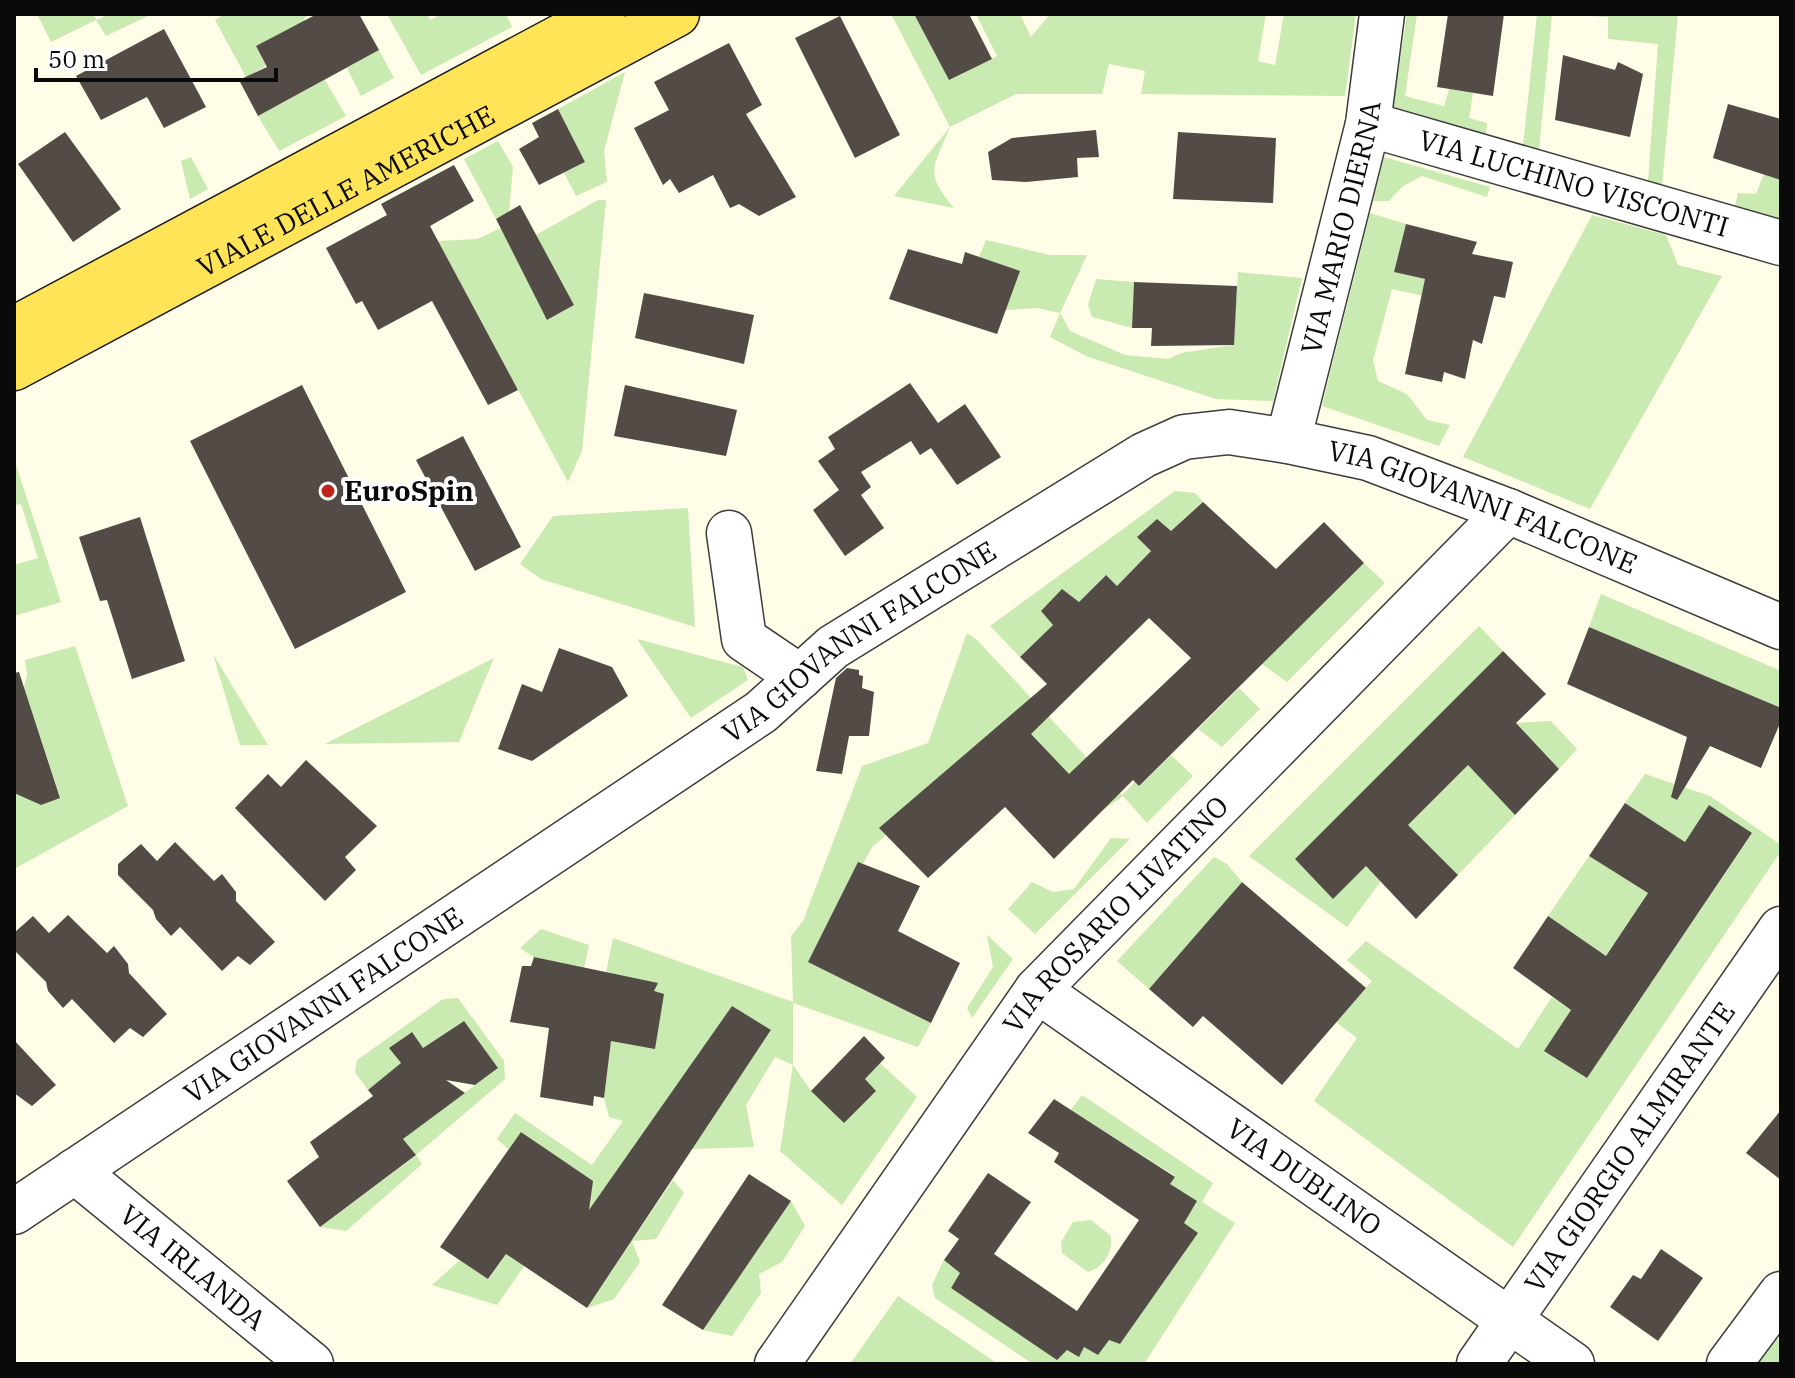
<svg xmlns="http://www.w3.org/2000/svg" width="1795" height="1378" viewBox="0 0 1795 1378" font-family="'IBM Plex Serif',serif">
<rect width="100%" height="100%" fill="#fffce7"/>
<path fill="#c9eab0" d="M37,14H93L97,20L110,14H152L106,36L96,20L51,42Z
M225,14H310L304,18L314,36L256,46L266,66L246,77L215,20Z
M387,14H427L430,20L441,14H506L512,27L421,75Z
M891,14H914L949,80L997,56L976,14H1020L1031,37L1050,14H1266L1258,61L1275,65L1284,14H1356L1345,96L1141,94L1145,71L1109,64L1102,94H1016L950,127C934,167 923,172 954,208L894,196L950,127Z
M1407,14H1417L1405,96L1444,106L1449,89L1473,93L1469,118L1487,123L1486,135L1393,108Z
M1537,14H1552L1539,150L1523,146Z
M1558,14H1678L1662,185L1648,181L1658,44L1608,39V17Z
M379,50L394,78L361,96L347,68Z
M625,72L604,151L607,182L576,196L564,173L585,162L558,109Z
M325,80L346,116L279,151L258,116Z
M498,141L513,167L509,212L496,219L464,159Z
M191,157L208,189L190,199L181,161Z
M1384,157L1490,187L1487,197L1422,176L1403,186L1389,201H1373Z
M1764,174L1781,180V219L1735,206L1738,193L1756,194Z
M598,200H606L582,451L568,482L438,241L477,239L501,228L548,320L574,305L536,235Z
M1370,213L1406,224L1394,272L1441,283L1438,299L1392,289L1373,360L1378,381L1407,394L1427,420L1450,425L1439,446L1322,406Z
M1592,215L1666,235L1678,265L1722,276L1590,509L1463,457Z
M986,240L1050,255H1087L1060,313L1070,331L1125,355L1168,359L1181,353L1233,345L1238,272L1302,278L1273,401L1216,399L1086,356L1050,337L1060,313L1037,308L1006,310L979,257Z
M1096,279L1134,282L1132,328L1092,317L1088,305Z
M14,459L61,602L14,616V565L38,558L21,504L14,505Z
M1175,491L1195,493L1203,502L1171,531L1157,520L1138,537L1151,551L1117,586L1105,575L1079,602L1062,590L1041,611L1053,625L1020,657L990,626Z
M688,508L695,627L541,579L520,564L553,516Z
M1364,563L1385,583L1287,682L1262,664Z
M1601,594L1781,671V708L1589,627Z
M1479,626L1503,651L1295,859L1333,898L1366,866L1381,881L1347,927L1249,856Z
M967,633L977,640L1122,795L1135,782L1139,786L1171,755L1193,776L1147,823L1123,796L1102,811L1012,714L880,828L886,835L872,847L863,864L858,863L809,962L931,1023L918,1047L793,1003V1065L811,1091L844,1122L875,1090L865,1079L880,1063L917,1097L842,1205L780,1151L793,1065L775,1057L746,1105L754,1147L691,1149L771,1031L732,1006L544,1280L525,1265L497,1305L432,1285L460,1260L489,1279L568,1165L522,1132L509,1150L497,1139L515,1113L592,1165L623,1121L609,1117L604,1098L611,1041L654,991L657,984L606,973L613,938L793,1002L791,936L803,921L862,766L928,743Z
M637,639L743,667L748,680L691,718Z
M75,646L128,806L14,869V793L41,805L60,797L24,687L27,675L25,660Z
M213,654L268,745H240Z
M494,658L459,742L325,744Z
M1239,688L1260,709L1222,747L1198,729Z
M1551,721L1577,749L1559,769L1516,723Z
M1468,765L1515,815L1458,875L1408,825Z
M1645,774L1710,796L1781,845V851L1513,1247L1314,1101L1357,1038L1336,1022L1372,981L1347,960L1366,941L1518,1049L1552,997L1571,1010L1545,1051L1587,1077L1752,834L1709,805L1685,842L1625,803Z
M1111,838L1130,839L1035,934L1008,909L1032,882L1053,892L1074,889Z
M1589,856L1648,893L1606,956L1548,916Z
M1214,857L1227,864L1242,882L1149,989L1117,961Z
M541,929L589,945L584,968L534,957L520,948Z
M987,935L1013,959L972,1018L967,1008L993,967Z
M458,998L504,1061L505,1079L416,1155L422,1164L346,1231L320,1227L416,1156L403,1139L498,1068L463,1021L423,1048L411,1032L389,1048L402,1065L368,1090L355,1072L357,1060L443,999Z
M1082,1095L1213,1183L1202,1202L1235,1223L1144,1364H1033L935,1298L932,1285L944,1260L960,1273L951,1288L1057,1359L1067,1350L1079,1356L1084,1347L1109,1340L1120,1344L1197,1234L1184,1223L1170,1184L1175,1176L1071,1110Z
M673,1180L684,1193L656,1239L632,1241L640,1262L614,1299L587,1308Z
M791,1201L805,1226L782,1262L759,1274L761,1293L732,1336L703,1330Z
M1091,1220L1111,1236C1113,1252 1104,1267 1088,1272L1062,1253L1061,1242L1073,1222Z
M898,1296L998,1364H850Z
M1776,1338L1781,1341V1364H1756Z"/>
<path fill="#534c46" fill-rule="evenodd" d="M317,14H359L379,50L258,116L239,80L267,67L256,46Z
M914,14H969L992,59L949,80Z
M1448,14H1504L1493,96L1437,87Z
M840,16L900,135L855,158L795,38Z
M164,29L206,107L164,128L147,97L101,120L76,76Z
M729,43L762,105L746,114L796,197L759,216L739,204L730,208L713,175L679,193L670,179L663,185L634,128L669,110L654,82Z
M1563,55L1615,70L1618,62L1643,74L1630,137L1555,120Z
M1728,104L1781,119V180L1713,158Z
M558,109L585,162L539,185L519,149L539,137L532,123Z
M1096,130L1099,157L1077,158L1078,177L1026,182L992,180L988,152L1012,138Z
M65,132L121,209L73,242L18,164Z
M1178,132L1276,138L1273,203L1173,199Z
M454,165L474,201L430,226L518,390L488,405L432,301L378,330L362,301L356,304L326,248L387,215L381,204Z
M520,205L574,305L547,320L496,219Z
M1406,224L1477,242L1472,254L1513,262L1505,298L1494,296L1482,344L1473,340L1465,379L1444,372L1442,382L1405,374L1425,279L1394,272Z
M908,249L962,264L965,252L1020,271L997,334L889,299Z
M1134,282L1237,286L1234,345L1151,346L1152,328H1132Z
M644,293L754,315L744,364L635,338Z
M910,383L938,423L965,404L1001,457L957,485L931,448L920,455L911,441L861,472L871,487L861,495L884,528L845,556L813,510L839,490L818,461L835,449L828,437Z
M302,385L406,592L295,649L190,441Z
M625,385L737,410L726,456L614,436Z
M463,436L521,547L475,571L416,460Z
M1203,502L1276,569L1324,522L1364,563L1139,786L1133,780L1054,859L1005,807L928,878L879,828L1047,684L1020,657L1053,625L1041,611L1062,589L1079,602L1106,575L1117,586L1151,551L1137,537L1157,519L1171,531ZM1149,618L1191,658L1069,774L1031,734Z
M140,517L185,661L132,679L107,600L100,601L79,537Z
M1589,627L1781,708V721L1761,768L1710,746L1677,800L1671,797L1687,737L1567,684Z
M559,648L612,667L628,696L532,761L498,749L522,684L542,692Z
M1503,651L1546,694L1516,723L1559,769L1515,815L1468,765L1408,825L1458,875L1416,919L1366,866L1333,899L1295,859Z
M847,668L859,670V675L863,676L862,688L874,692L869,736H849L842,774L816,771L836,678Z
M19,672L60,798L41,805L14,793V673Z
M306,760L377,826L345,857L356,870L325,901L235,808L268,774L281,787Z
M1625,803L1685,842L1709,805L1752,833L1587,1078L1544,1051L1571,1010L1513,968L1548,916L1606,956L1648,893L1589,856Z
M175,842L214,881L222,874L236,892V901L275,942L250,965L238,956L222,971L180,927L171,936L156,919L153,910L118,875V864L141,844L157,861Z
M858,862L920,886L898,931L960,963L931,1023L808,962Z
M1242,882L1366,988L1282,1085L1203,1016L1193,1027L1149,989Z
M68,915L107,953L114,946L128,964L129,973L167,1014L143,1037L130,1028L114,1043L72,999L63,1008L48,991L46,982L14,950V933L33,916L49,933Z
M534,957L658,983L654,991L664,994L655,1049L611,1041L604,1098L594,1096L593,1106L540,1097L549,1028L510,1022L522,966H531Z
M732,1006L771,1030L587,1308L506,1254L488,1279L440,1247L521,1132L593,1181L589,1210Z
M464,1021L498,1068L475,1085L446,1080L465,1093L403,1139L416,1155L320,1227L287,1181L319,1157L310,1142L373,1096L368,1090L401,1063L389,1048L412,1032L423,1048Z
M864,1036L885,1058L865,1079L876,1091L844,1123L811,1091Z
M14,1040L56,1085L32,1106L14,1093Z
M1054,1099L1175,1177L1170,1184L1197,1201L1184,1223L1198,1233L1120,1344L1109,1340L1098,1355L1084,1347L1079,1357L1067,1350L1057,1360L951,1288L960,1273L944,1260L959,1239L948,1231L988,1173L1031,1202L994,1254L1077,1311L1139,1220L1054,1162L1059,1153L1028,1133Z
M1781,1110V1180L1746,1153Z
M749,1174L791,1201L703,1330L662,1305Z
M1661,1249L1703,1278L1658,1341L1610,1307L1633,1275L1641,1279Z"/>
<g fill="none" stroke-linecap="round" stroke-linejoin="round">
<defs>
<g id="minor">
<path id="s1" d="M1368,124L1781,243"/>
<path id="s2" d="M1288,441L1368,124L1382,14"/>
<path d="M729,533L744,639L800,677"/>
<path id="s3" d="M1037,990L1572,1364"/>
<path id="s4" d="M75,1171L311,1364"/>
<path id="s5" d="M14,1212L761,712L833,647L1144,455L1184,437L1229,432L1288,441L1368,458L1508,511L1781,627"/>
<path id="s6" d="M777,1364L1037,990L1508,511"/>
<path id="s7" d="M1479,1364L1781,929"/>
<path d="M1729,1364L1781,1294"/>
</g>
<g id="major">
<path d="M14,329L603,14"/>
<path id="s8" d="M14,368L677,14"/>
</g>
</defs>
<use href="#minor" stroke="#3d3d3d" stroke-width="47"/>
<use href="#major" stroke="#1b1b1b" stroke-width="47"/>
<use href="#minor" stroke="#fff" stroke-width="44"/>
<use href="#major" stroke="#ffe457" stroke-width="44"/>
</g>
<circle fill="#be231d" stroke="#fff" stroke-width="3" cx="328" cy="491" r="8"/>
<g text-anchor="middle" stroke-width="8" stroke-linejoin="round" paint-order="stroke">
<g font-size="28" fill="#0a0a0a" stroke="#fff">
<text dy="10" stroke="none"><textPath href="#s1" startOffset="214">VIA LUCHINO VISCONTI</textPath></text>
<text dy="10" stroke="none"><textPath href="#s8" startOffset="376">VIALE DELLE AMERICHE</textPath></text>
<text dy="10" stroke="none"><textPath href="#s2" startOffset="220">VIA MARIO DIERNA</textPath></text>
<text dy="10" stroke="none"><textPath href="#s5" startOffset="1716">VIA GIOVANNI FALCONE</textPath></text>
<text dy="10" stroke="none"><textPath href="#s5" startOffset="1020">VIA GIOVANNI FALCONE</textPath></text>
<text dy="10" stroke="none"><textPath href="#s6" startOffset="564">VIA ROSARIO LIVATINO</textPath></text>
<text dy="10" stroke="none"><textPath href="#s5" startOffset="372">VIA GIOVANNI FALCONE</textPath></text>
<text dy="10" stroke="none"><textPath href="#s7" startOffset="264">VIA GIORGIO ALMIRANTE</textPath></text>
<text dy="10" stroke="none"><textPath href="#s3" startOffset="326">VIA DUBLINO</textPath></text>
<text dy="10" stroke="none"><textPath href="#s4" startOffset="152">VIA IRLANDA</textPath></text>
</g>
<g font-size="28" font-weight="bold" fill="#0a0a0a" stroke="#fff" text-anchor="start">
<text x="344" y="501">EuroSpin</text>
</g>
</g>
<rect width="1795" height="1378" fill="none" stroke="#0a0a0a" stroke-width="32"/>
<path d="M36 68v12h240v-12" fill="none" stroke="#0a0a0a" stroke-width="4"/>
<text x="48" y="68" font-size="24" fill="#0a0a0a" stroke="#ffffff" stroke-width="6" paint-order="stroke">50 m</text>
</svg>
